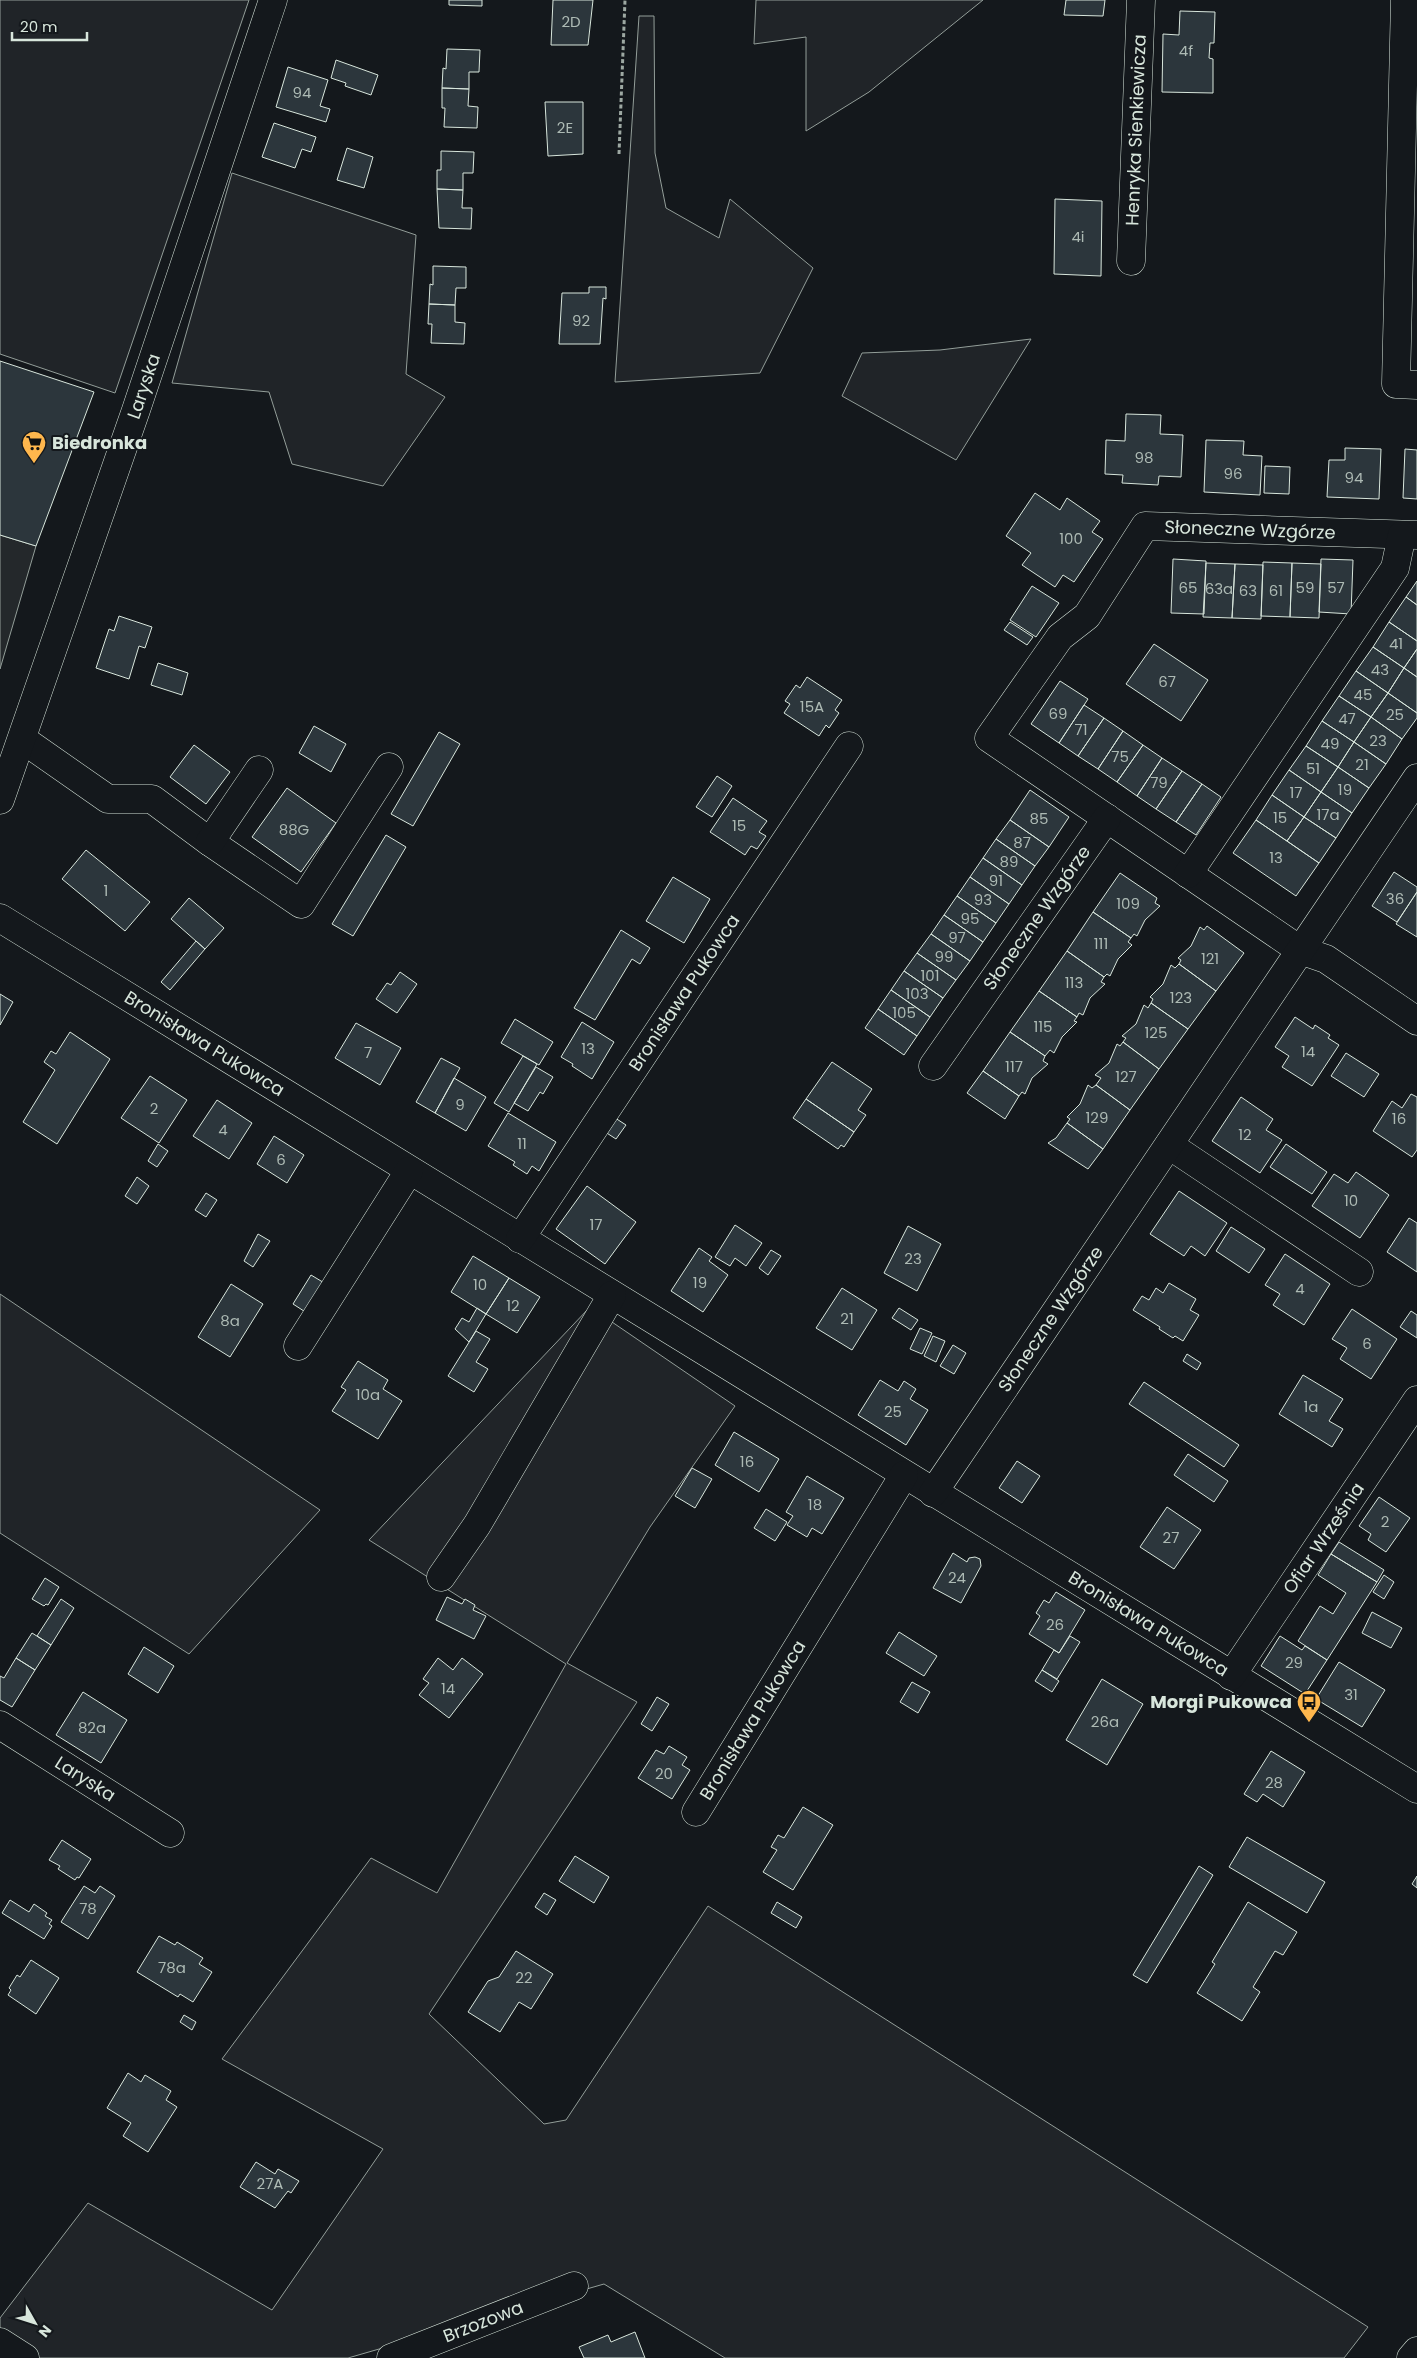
<svg xmlns="http://www.w3.org/2000/svg" width="1417" height="2358" viewBox="0 0 1417 2358" font-family="Poppins,sans-serif">
<rect width="100%" height="100%" fill="#14181c"/>
<path fill="#202428" stroke="#939e99" d="M0,0H249L115,393L0,354Z
M756,0H983L869,92L806,131V37L754,44Z
M639,16H654L655,153L666,208L719,238L730,199L813,268L760,373L615,382Z
M232,173L416,235L406,374L445,397L383,486L292,464L269,392L172,383Z
M1031,339L956,460L842,396L862,353L940,350Z
M0,1294L320,1510L189,1654L0,1533Z
M590,1307L735,1406L650,1527L567,1663L637,1702L429,2014L544,2124L566,2120L708,1906L1368,2327L1344,2358H725L604,2284L348,2358H19L0,2346V2318L88,2203L272,2310L383,2149L222,2059L371,1858L437,1893L566,1664L369,1540Z"/>
<path fill="#24282b" stroke="#939e99" d="M0,535L36,546L0,669Z"/>
<path fill="#2c363c" stroke="#d8e6dc" d="M449,0H482V6L449,5Z
M553,0H593L588,45H551Z
M1066,0H1105L1103,16L1064,15Z
M1180,11L1215,12L1214,43H1210L1209,58L1213,59V93L1162,92L1163,34L1179,35Z
M447,49L480,50L479,72H469V89L442,88L443,68L446,69Z
M336,60L378,75L371,95L345,86L346,83L331,78Z
M288,67L328,80L320,106L330,109L326,122L276,107Z
M442,88L469,89L468,106L478,107L477,128L444,127L445,108H442Z
M545,102H583V154L548,156Z
M274,123L316,137L311,152L302,149L295,168L262,157Z
M347,148L373,157L364,188L337,180Z
M441,151L474,152L473,173H463V190L437,189V170H441Z
M437,189L463,190L462,208H472L471,229L439,228Z
M1055,199L1102,201L1101,276L1054,274Z
M433,266L466,267V288H456L455,305L429,304L430,284L433,285Z
M589,287H606V299L603,298L600,344H559L562,293H589Z
M429,304L455,305V322L465,323L464,344L431,343L432,324H428Z
M0,361L94,392L36,546L0,535Z
M1126,414L1161,415L1160,434L1183,435L1181,477L1159,476L1158,485L1122,483L1123,475L1105,474L1106,440L1125,441Z
M1206,440L1244,441L1243,455L1262,456L1260,495L1204,492Z
M1345,448L1381,449L1379,499L1327,497L1329,460H1345Z
M1405,449L1417,450V499L1403,498Z
M1265,466L1290,467L1289,494L1264,493Z
M1035,493L1060,510L1067,498L1100,521L1092,532L1103,539L1074,582L1063,575L1055,587L1022,565L1031,553L1006,536Z
M1173,559L1206,561L1204,614L1171,613Z
M1321,559L1353,560L1351,614L1319,612Z
M1263,562L1292,563L1290,617L1261,616Z
M1206,563L1235,564L1232,618L1203,617Z
M1292,563L1321,564L1319,618L1290,617Z
M1235,564L1263,565L1261,619L1232,618Z
M1417,581V605L1406,597Z
M1032,586L1059,603L1036,637L1010,620Z
M1406,597L1417,605V641L1389,622Z
M119,616L152,627L145,648L139,646L129,679L96,668L109,629L114,631Z
M1010,622L1033,637L1027,645L1004,630Z
M1389,622L1417,641V649L1404,668L1373,647Z
M1154,644L1208,680L1181,721L1126,684Z
M1373,647L1404,668L1388,693L1356,671Z
M1417,649V677L1404,668Z
M158,663L188,673L182,695L151,685Z
M1404,668L1417,677V713L1388,693Z
M1356,671L1388,693L1371,717L1339,696Z
M807,677L842,700L835,710L839,713L829,728L826,725L819,736L784,713L790,704L785,701L796,685L800,688Z
M1060,681L1088,699L1059,743L1031,724Z
M1388,693L1417,713V718L1402,739L1371,717Z
M1339,696L1371,717L1354,742L1322,721Z
M1084,705L1104,718L1078,756L1059,743Z
M1371,717L1402,739L1386,764L1354,742Z
M1104,718L1123,731L1098,769L1078,756Z
M1322,721L1354,742L1338,767L1306,746Z
M314,726L346,744L331,772L299,753Z
M1123,731L1143,745L1117,782L1098,769Z
M439,732L460,744L413,826L391,814Z
M1354,742L1386,764L1369,788L1338,767Z
M194,745L230,772L206,804L170,777Z
M1143,745L1162,758L1137,796L1117,782Z
M1306,746L1338,767L1321,792L1289,770Z
M1162,758L1182,771L1156,809L1137,796Z
M1338,767L1369,788L1352,813L1321,792Z
M1289,770L1321,792L1304,817L1272,795Z
M1182,771L1202,784L1176,822L1156,809Z
M717,776L732,786L712,817L696,807Z
M1202,784L1221,797L1196,835L1176,822Z
M287,788L336,823L301,872L252,837Z
M1030,790L1069,817L1049,847L1010,820Z
M1321,792L1352,813L1336,838L1304,817Z
M1272,795L1304,817L1287,841L1256,820Z
M733,798L767,821L759,832L766,836L757,849L751,846L745,855L710,832Z
M1304,817L1336,838L1319,863L1287,841Z
M1010,820L1049,847L1035,866L996,839Z
M1256,820L1319,863L1296,896L1233,853Z
M386,835L406,847L353,936L332,924Z
M996,839L1035,866L1022,885L983,858Z
M86,850L150,902L125,931L62,879Z
M983,858L1022,885L1009,904L970,877Z
M1394,872L1417,887V892L1397,922L1372,906Z
M1120,873L1157,898L1155,903L1160,906L1145,920L1137,936L1134,934L1131,938L1093,912Z
M673,877L710,899L684,943L646,921Z
M970,877L1009,904L996,923L957,896Z
M1417,892V937L1396,924Z
M957,896L996,923L983,942L944,915Z
M189,898L224,928L205,949L171,919Z
M1093,912L1131,938L1128,942L1132,945L1118,959L1110,976L1107,974L1104,977L1067,951Z
M944,915L983,942L970,961L931,934Z
M1207,926L1244,953L1216,991L1179,964L1181,960L1178,958L1191,946L1200,927L1204,930Z
M621,930L650,948L640,964L632,959L595,1020L574,1008Z
M931,934L970,961L956,980L917,953Z
M196,941L205,949L170,990L161,982Z
M1067,951L1104,977L1101,982L1105,984L1090,998L1083,1015L1079,1013L1077,1017L1039,991Z
M917,953L956,980L943,998L904,971Z
M1179,964L1216,991L1188,1029L1151,1003L1153,999L1150,997L1163,984L1171,965L1175,968Z
M904,971L943,998L930,1017L891,990Z
M400,972L417,984L397,1013L376,999L387,983L391,985Z
M891,990L930,1017L917,1036L878,1009Z
M1039,991L1077,1017L1074,1021L1077,1022L1062,1037L1054,1053L1050,1050L1045,1056L1010,1032Z
M0,994L13,1002L0,1025Z
M1151,1003L1188,1029L1159,1069L1123,1042L1126,1038L1122,1036L1136,1024L1144,1005L1148,1008Z
M878,1009L917,1036L904,1055L865,1028Z
M1295,1017L1313,1029L1315,1025L1330,1035L1328,1038L1339,1045L1312,1086L1282,1067L1289,1056L1275,1047Z
M515,1019L553,1042L539,1065L501,1043Z
M582,1022L614,1042L592,1079L572,1066L573,1064L561,1057Z
M356,1023L401,1048L380,1085L335,1058Z
M70,1032L110,1059L57,1144L23,1122L55,1070L44,1062L51,1051L56,1054Z
M1010,1032L1045,1056L1043,1061L1048,1064L1032,1078L1025,1094L1022,1092L1019,1096L983,1071Z
M1123,1042L1159,1069L1130,1110L1096,1085L1101,1078L1095,1075L1109,1063L1117,1044L1120,1046Z
M1346,1053L1379,1074L1364,1097L1331,1076Z
M523,1056L537,1064L509,1112L494,1103Z
M441,1058L460,1068L435,1113L416,1102Z
M832,1062L872,1089L858,1110L866,1115L854,1132L806,1099Z
M536,1067L553,1077L543,1094L540,1092L528,1111L514,1103Z
M983,1071L1019,1096L1005,1119L967,1093Z
M150,1076L187,1100L159,1143L121,1118Z
M454,1078L486,1097L466,1131L435,1113Z
M1088,1085L1092,1088L1096,1085L1130,1110L1103,1149L1067,1123L1070,1119L1067,1117L1080,1104Z
M1411,1094L1417,1097V1150L1412,1157L1373,1131L1392,1101L1402,1108Z
M1241,1097L1273,1119L1266,1130L1282,1140L1260,1173L1212,1141Z
M806,1099L854,1132L844,1147L841,1145L838,1149L793,1118Z
M217,1100L252,1123L229,1159L193,1136Z
M508,1113L556,1142L539,1171L532,1166L527,1174L513,1165L515,1162L488,1146Z
M609,1114L626,1125L616,1139L599,1128Z
M1067,1123L1103,1149L1088,1169L1048,1143L1056,1138Z
M274,1136L304,1155L287,1183L257,1164Z
M158,1144L168,1151L157,1167L148,1161Z
M1286,1144L1327,1172L1312,1194L1270,1167Z
M1356,1172L1389,1195L1360,1238L1312,1206L1334,1174L1348,1183Z
M137,1177L149,1186L137,1204L125,1196Z
M587,1186L636,1222L605,1264L556,1229Z
M1179,1191L1227,1223L1205,1256L1191,1246L1184,1256L1150,1234Z
M206,1193L217,1200L206,1217L195,1210Z
M1409,1218L1417,1223V1272L1387,1252Z
M735,1225L762,1243L746,1266L735,1258L730,1266L715,1257Z
M908,1226L941,1244L917,1291L884,1273Z
M1231,1227L1265,1249L1249,1273L1216,1251Z
M258,1234L270,1241L253,1267L244,1261Z
M699,1248L712,1257L709,1261L728,1275L703,1312L671,1291Z
M771,1250L781,1256L768,1275L759,1268Z
M1285,1254L1330,1284L1304,1325L1273,1305L1280,1294L1265,1285Z
M473,1256L509,1278L486,1314L451,1292Z
M311,1275L326,1284L307,1313L293,1304Z
M509,1278L540,1297L517,1333L486,1314Z
M1169,1283L1196,1299L1190,1310L1199,1315L1183,1341L1175,1336L1173,1338L1159,1329L1160,1327L1133,1310L1142,1296L1149,1300L1156,1288L1163,1293Z
M231,1284L263,1304L230,1357L198,1337Z
M842,1288L877,1310L852,1350L816,1328Z
M477,1308L486,1314L469,1342L455,1329L462,1318L469,1322Z
M899,1308L918,1320L911,1330L892,1318Z
M1352,1309L1397,1339L1371,1379L1340,1359L1347,1348L1332,1339Z
M1411,1311L1417,1315V1338L1400,1327Z
M920,1328L932,1333L922,1354L910,1349Z
M476,1331L490,1339L476,1362L488,1369L474,1392L448,1376Z
M933,1336L945,1341L936,1362L924,1356Z
M953,1345L966,1353L954,1374L940,1366Z
M1187,1354L1201,1363L1197,1370L1183,1361Z
M358,1361L388,1380L383,1389L402,1401L378,1439L332,1411L346,1390L341,1387Z
M1303,1375L1343,1399L1329,1421L1343,1429L1332,1447L1279,1414Z
M880,1380L898,1391L904,1381L916,1389L910,1399L928,1410L906,1445L858,1415Z
M1144,1382L1239,1445L1224,1467L1129,1404Z
M734,1432L779,1459L759,1492L715,1465Z
M1188,1454L1228,1481L1214,1502L1174,1475Z
M1017,1461L1040,1476L1022,1503L999,1488Z
M692,1468L712,1479L695,1508L675,1496Z
M807,1476L844,1498L822,1534L812,1528L807,1537L787,1525L793,1516L786,1512Z
M1379,1497L1410,1518L1386,1552L1368,1540L1371,1534L1359,1526Z
M1167,1507L1201,1530L1174,1569L1140,1547Z
M766,1509L787,1522L775,1541L754,1528Z
M1339,1542L1384,1570L1377,1582L1331,1554Z
M953,1553L967,1562L969,1558L975,1557L980,1559L981,1566L961,1603L933,1588Z
M1331,1554L1377,1582L1327,1660L1298,1641L1320,1606L1333,1614L1346,1593L1318,1575Z
M1384,1575L1394,1582L1384,1599L1373,1592Z
M45,1578L59,1587L48,1605L46,1604L44,1606L32,1599Z
M1056,1592L1085,1610L1059,1653L1029,1634L1040,1616L1036,1613L1044,1600L1049,1603Z
M447,1597L462,1604L465,1599L475,1605L473,1610L486,1616L474,1639L436,1620Z
M61,1599L74,1608L51,1645L37,1636Z
M1372,1612L1402,1628L1391,1648L1362,1633Z
M899,1632L937,1656L924,1676L886,1653Z
M32,1633L51,1645L35,1670L16,1658Z
M1070,1636L1080,1642L1057,1679L1042,1670L1054,1650L1059,1653Z
M1280,1636L1302,1650L1305,1646L1327,1660L1305,1694L1261,1666Z
M144,1647L174,1666L158,1693L128,1674Z
M16,1658L35,1670L12,1707L0,1700V1676L4,1678Z
M438,1658L453,1670L462,1658L483,1674L449,1718L419,1695L429,1683L423,1679Z
M1339,1662L1385,1690L1362,1727L1316,1699Z
M1042,1670L1059,1681L1052,1692L1035,1681Z
M1102,1679L1143,1704L1107,1765L1066,1740Z
M912,1682L930,1692L918,1713L900,1702Z
M83,1692L127,1720L101,1763L56,1735Z
M657,1697L669,1704L652,1731L641,1724Z
M669,1746L687,1757L682,1765L690,1770L672,1799L638,1778L656,1750L664,1754Z
M1271,1751L1305,1772L1283,1807L1263,1794L1257,1802L1244,1794Z
M803,1807L833,1825L793,1890L763,1872L777,1850L771,1847L778,1835L784,1838Z
M1247,1837L1325,1882L1307,1913L1229,1867Z
M62,1840L91,1859L79,1878L77,1877L75,1880L58,1869L60,1866L49,1860Z
M575,1856L609,1877L594,1903L559,1881Z
M1199,1866L1213,1875L1147,1983L1133,1975Z
M1417,1876V1888L1412,1884Z
M84,1886L95,1893L100,1886L115,1896L88,1939L61,1922Z
M544,1893L556,1900L547,1915L535,1907Z
M10,1900L29,1912L34,1904L47,1913L45,1916L52,1920L49,1924L52,1926L44,1939L2,1913Z
M777,1902L802,1917L796,1928L771,1913Z
M1248,1902L1297,1932L1283,1955L1275,1951L1253,1987L1260,1992L1242,2021L1197,1993L1215,1964L1212,1962Z
M159,1936L175,1945L177,1942L203,1958L199,1964L212,1972L193,2002L180,1994L178,1997L137,1972Z
M516,1951L553,1974L531,2009L519,2002L500,2032L468,2012L488,1981L499,1977Z
M31,1960L59,1978L36,2014L8,1995L11,1990L9,1988L17,1975L20,1977Z
M184,2015L196,2022L192,2030L180,2022Z
M128,2073L141,2082L145,2075L171,2091L166,2100L177,2107L148,2152L123,2136L131,2123L107,2108Z
M256,2162L275,2174L278,2169L299,2181L291,2193L288,2191L275,2208L240,2187Z
M635,2332L645,2358H584L579,2347L608,2335L611,2342Z"/>
<g fill="none" stroke-linecap="round" stroke-linejoin="round">
<defs>
<g id="minor">
<path d="M1405,0L1396,384L1417,385"/>
<path id="s1" d="M1131,261L1141,0"/>
<path d="M1417,535L1145,526L1087,616L1060,637L989,738L1300,950L1326,959L1417,1021"/>
<path d="M22,739L108,799H152L210,842L301,904L389,767"/>
<path id="s2" d="M0,800L136,410L273,0"/>
<path d="M210,842L259,770"/>
<path d="M1188,874L1395,568L1402,535"/>
<path id="s3" d="M0,918L1417,1789"/>
<path id="s4" d="M933,1066L1107,818"/>
<path d="M1169,1145L1359,1272"/>
<path id="s5" d="M520,1239L849,746"/>
<path d="M298,1346L409,1171"/>
<path id="s6" d="M933,1493L1417,778"/>
<path d="M441,1577L477,1525L612,1295"/>
<path id="s7" d="M1231,1676L1417,1400"/>
<path id="s8" d="M0,1725L170,1833"/>
<path id="s9" d="M696,1812L904,1475"/>
<path d="M0,2342L25,2358"/>
<path id="s10" d="M391,2358L574,2286"/>
<path d="M1411,2358L1417,2351"/>
</g>
</defs>
<use href="#minor" stroke="#d8e6dc" stroke-width="29"/>
<path stroke="#9da8a2" stroke-width="3" stroke-dasharray="4 2.5" stroke-linecap="butt" d="M619,154L625,0"/>
<use href="#minor" stroke="#14181c" stroke-width="28"/>
</g>
<defs>
<symbol id="supermarket-pin" viewBox="-11 -11 22 30"><path d="M0 17L-7.5 6A9.5 9.5 0 1 1 7.5 6Z" fill="#ffb74d" stroke="#14181c"/><path d="M-6-5.5h2.5l.6 2H6L4.5 2H-2.5L-4.4-4H-6ZM-1.5 3.2a1.3 1.3 0 1 0 .1 0ZM3 3.2a1.3 1.3 0 1 0 .1 0Z" fill="#111"/></symbol>
<symbol id="bus-pin" viewBox="-11 -11 22 30"><path d="M0 17L-7.5 6A9.5 9.5 0 1 1 7.5 6Z" fill="#ffb74d" stroke="#14181c"/><path d="M-5-6H5V4H4V6H2V4H-2V6H-4V4H-5ZM-3.5-4V0h7V-4ZM-3.5 1.2v1.5H-2V1.2ZM2 1.2v1.5H3.5V1.2Z" fill="#111"/></symbol>
</defs>
<g fill-rule="evenodd">
<use href="#supermarket-pin" x="20" y="429" width="28" height="38"/>
<use href="#bus-pin" x="1295" y="1688" width="28" height="38"/>
</g>
<g text-anchor="middle" stroke-width="4" stroke-linejoin="round" paint-order="stroke">
<g font-size="15" fill="#adbab4">
<text x="571" y="27">2D</text>
<text x="1186" y="56">4f</text>
<text x="302" y="98">94</text>
<text x="565" y="133">2E</text>
<text x="1078" y="242">4i</text>
<text x="581" y="326">92</text>
<text x="1144" y="463">98</text>
<text x="1233" y="479">96</text>
<text x="1354" y="483">94</text>
<text x="1071" y="544">100</text>
<text x="1188" y="593">65</text>
<text x="1305" y="593">59</text>
<text x="1336" y="593">57</text>
<text x="1219" y="594">63a</text>
<text x="1248" y="596">63</text>
<text x="1276" y="596">61</text>
<text x="1396" y="649">41</text>
<text x="1380" y="675">43</text>
<text x="1167" y="687">67</text>
<text x="1363" y="700">45</text>
<text x="812" y="712">15A</text>
<text x="1058" y="719">69</text>
<text x="1395" y="720">25</text>
<text x="1347" y="724">47</text>
<text x="1081" y="735">71</text>
<text x="1378" y="746">23</text>
<text x="1330" y="749">49</text>
<text x="1120" y="762">75</text>
<text x="1362" y="770">21</text>
<text x="1313" y="774">51</text>
<text x="1159" y="788">79</text>
<text x="1345" y="795">19</text>
<text x="1296" y="798">17</text>
<text x="1328" y="820">17a</text>
<text x="1280" y="823">15</text>
<text x="1039" y="824">85</text>
<text x="739" y="831">15</text>
<text x="294" y="835">88G</text>
<text x="1022" y="848">87</text>
<text x="1276" y="863">13</text>
<text x="1009" y="867">89</text>
<text x="996" y="886">91</text>
<text x="106" y="896">1</text>
<text x="1395" y="904">36</text>
<text x="983" y="905">93</text>
<text x="1128" y="909">109</text>
<text x="970" y="924">95</text>
<text x="957" y="943">97</text>
<text x="1101" y="949">111</text>
<text x="944" y="962">99</text>
<text x="1210" y="964">121</text>
<text x="930" y="981">101</text>
<text x="1074" y="988">113</text>
<text x="917" y="999">103</text>
<text x="1181" y="1003">123</text>
<text x="904" y="1018">105</text>
<text x="1043" y="1032">115</text>
<text x="1156" y="1038">125</text>
<text x="588" y="1054">13</text>
<text x="1308" y="1057">14</text>
<text x="368" y="1058">7</text>
<text x="1014" y="1072">117</text>
<text x="1126" y="1082">127</text>
<text x="460" y="1110">9</text>
<text x="154" y="1114">2</text>
<text x="1097" y="1123">129</text>
<text x="1399" y="1124">16</text>
<text x="223" y="1135">4</text>
<text x="1245" y="1140">12</text>
<text x="522" y="1149">11</text>
<text x="281" y="1165">6</text>
<text x="1351" y="1206">10</text>
<text x="596" y="1230">17</text>
<text x="913" y="1264">23</text>
<text x="700" y="1288">19</text>
<text x="480" y="1290">10</text>
<text x="1300" y="1294">4</text>
<text x="513" y="1311">12</text>
<text x="847" y="1324">21</text>
<text x="230" y="1326">8a</text>
<text x="1367" y="1349">6</text>
<text x="368" y="1400">10a</text>
<text x="1311" y="1412">1a</text>
<text x="893" y="1417">25</text>
<text x="747" y="1467">16</text>
<text x="815" y="1510">18</text>
<text x="1385" y="1527">2</text>
<text x="1171" y="1543">27</text>
<text x="957" y="1583">24</text>
<text x="1055" y="1630">26</text>
<text x="1294" y="1668">29</text>
<text x="448" y="1694">14</text>
<text x="1351" y="1700">31</text>
<text x="1105" y="1727">26a</text>
<text x="92" y="1733">82a</text>
<text x="664" y="1779">20</text>
<text x="1274" y="1788">28</text>
<text x="88" y="1914">78</text>
<text x="172" y="1973">78a</text>
<text x="524" y="1983">22</text>
<text x="270" y="2189">27A</text>
</g>
<g font-size="18" fill="#d8e6dc" stroke="#14181c">
<text dy="6" stroke="none"><textPath href="#s1" startOffset="131">Henryka Sienkiewicza</textPath></text>
<text dy="6" stroke="none"><textPath href="#s2" startOffset="438">Laryska</textPath></text>
<text transform="translate(1250 530) rotate(2)" y="6">Słoneczne Wzgórze</text>
<text dy="6" stroke="none"><textPath href="#s4" startOffset="181">Słoneczne Wzgórze</textPath></text>
<text dy="6" stroke="none"><textPath href="#s5" startOffset="296">Bronisława Pukowca</textPath></text>
<text dy="6" stroke="none"><textPath href="#s3" startOffset="240">Bronisława Pukowca</textPath></text>
<text dy="6" stroke="none"><textPath href="#s6" startOffset="210">Słoneczne Wzgórze</textPath></text>
<text dy="6" stroke="none"><textPath href="#s7" startOffset="166">Ofiar Września</textPath></text>
<text dy="6" stroke="none"><textPath href="#s3" startOffset="1348">Bronisława Pukowca</textPath></text>
<text dy="6" stroke="none"><textPath href="#s9" startOffset="108">Bronisława Pukowca</textPath></text>
<text dy="6" stroke="none"><textPath href="#s8" startOffset="101">Laryska</textPath></text>
<text dy="6" stroke="none"><textPath href="#s10" startOffset="99">Brzozowa</textPath></text>
</g>
<g font-size="18" font-weight="bold" fill="#d8e6dc" stroke="#14181c" text-anchor="start">
<text x="52" y="449">Biedronka</text>
<text x="1292" y="1708" text-anchor="end">Morgi Pukowca</text>
</g>
</g>
<g transform="translate(35 2323) rotate(129)" stroke="#14181c" stroke-width="4" paint-order="stroke">
<path d="M0-4L9 19L0 12L-9 19Z" fill="#d8e6dc"/>
<text y="-8" font-size="14" font-weight="bold" text-anchor="middle" fill="#d8e6dc">N</text>
</g>
<path d="M12 32v8h75v-8" fill="none" stroke="#d8e6dc" stroke-width="2.5"/>
<text x="20" y="32" font-size="15" fill="#d8e6dc" stroke="#14181c" stroke-width="4" paint-order="stroke">20 m</text>
</svg>
